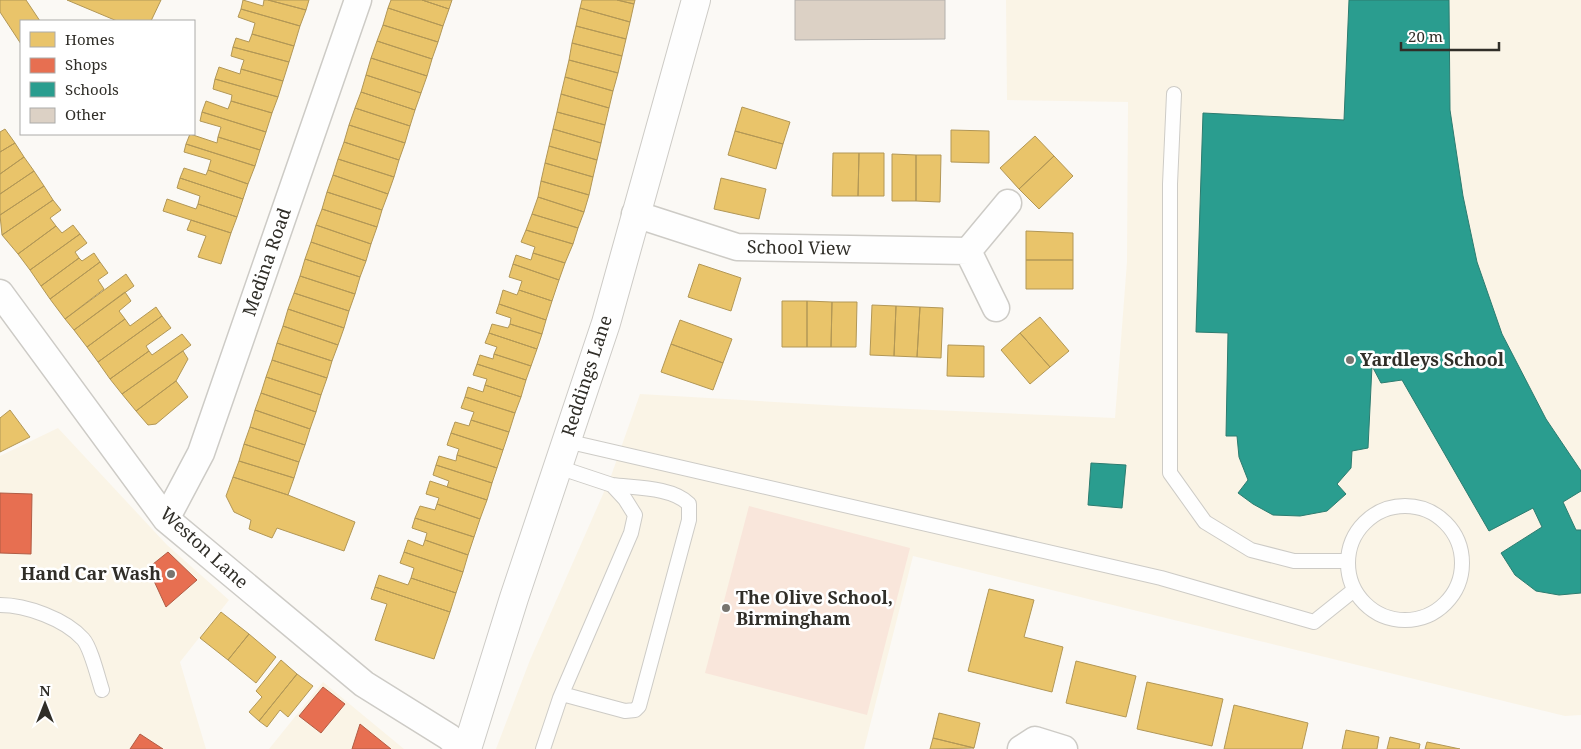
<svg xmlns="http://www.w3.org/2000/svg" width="1581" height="749" viewBox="0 0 1581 749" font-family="'Noto Serif',serif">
<rect width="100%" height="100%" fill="#fbf9f5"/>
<path fill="#faf4e6" d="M1006,0H1581V715L1565,716L913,556L864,749H496L530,660L611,476L640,394L842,406L1115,418L1127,262L1128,102L1007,100Z
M58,428L167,545L229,600L180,662L206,749H0V456Z
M323,682L404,749H269Z"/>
<path fill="#f9e6db" d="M749,506L910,548L867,715L705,673Z"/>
<path fill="#e9c46a" stroke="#b29756" d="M0,0H26L40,21H21V44L0,12Z
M67,0H161L151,21H117Z
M243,0L263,6L264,0H268L306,10L300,26L241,9Z
M268,0H309L306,10Z
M391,0H422L449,9L443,26L388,8Z
M422,0H452L449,9Z
M582,0H617L634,4L630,22L580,8Z
M617,0H635L634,4Z
M388,8L443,26L438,42L383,25Z
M580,8L630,22L626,39L576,26Z
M241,9L300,26L294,46L252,34L255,23L238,17Z
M383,25L438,42L432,59L377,41Z
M576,26L626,39L622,56L572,43Z
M252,34L294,46L289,62L233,47L236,38L249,42Z
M377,41L432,59L427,76L371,58Z
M572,43L622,56L618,73L569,60Z
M233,47L289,62L283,81L241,69L244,60L231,56Z
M371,58L427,76L421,93L366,75Z
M569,60L618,73L613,91L565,77Z
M219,67L240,74L241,69L283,81L278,97L215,79Z
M366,75L421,93L415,110L361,92Z
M565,77L613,91L609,108L561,94Z
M215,79L278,97L272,113L231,101L232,95L213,89Z
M361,92L415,110L410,126L355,108Z
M561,94L609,108L605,125L557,112Z
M206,101L228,109L231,101L272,113L266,132L202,112Z
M742,107L790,122L783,144L735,131Z
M355,108L410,126L405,143L349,125Z
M202,112L266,132L260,150L218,137L221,127L200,121Z
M557,112L605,125L601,143L553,129Z
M349,125L405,143L399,160L344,142Z
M5,129L15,143L0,152V132Z
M553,129L601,143L597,160L549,146Z
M951,130L989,131V163L951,162Z
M735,131L783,144L776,169L728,155Z
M190,134L217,143L218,137L260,150L255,166L186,144Z
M1035,136L1054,156L1019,189L1000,168Z
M344,142L399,160L394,177L338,159Z
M15,143L24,157L0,174V152Z
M186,144L255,166L248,184L208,170L211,160L184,152Z
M549,146L597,160L593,177L545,163Z
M833,153H859L858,196H832Z
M859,153H884V196H858Z
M892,154L916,155V201H892Z
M916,155H941L940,202L916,201Z
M1054,156L1073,176L1039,209L1019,189Z
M24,157L34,171L0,194V174Z
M338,159L394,177L388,194L333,175Z
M545,163L593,177L589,195L541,181Z
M184,168L206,175L208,170L248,184L243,199L180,178Z
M34,171L44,186L0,215V194Z
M333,175L388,194L382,210L327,192Z
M180,178L243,199L237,217L198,204L200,196L177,188Z
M721,178L766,189L759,219L714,209Z
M541,181L589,195L584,212L538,197Z
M44,186L53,200L2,235L0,215Z
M327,192L382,210L377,227L322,209Z
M538,197L584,212L578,228L532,214Z
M167,199L196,209L198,204L237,217L231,233L163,211Z
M53,200L61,210L50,218L56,226L18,254L2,235Z
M322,209L377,227L371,244L316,225Z
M532,214L578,228L573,244L526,230Z
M191,220L231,233L221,264L198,257L206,236L187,230Z
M73,225L80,234L30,270L18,254L56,226L62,233Z
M316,225L371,244L366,261L311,242Z
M526,230L573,244L565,263L533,253L535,247L521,242Z
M1026,231L1073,233V260H1026Z
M80,234L87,243L75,252L79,258L41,286L30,270Z
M311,242L366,261L360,277L305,259Z
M94,253L100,262L50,299L41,286L79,258L82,261Z
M533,253L565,263L559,280L513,264L516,255L531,260Z
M305,259L360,277L355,294L300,276Z
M1026,260H1073V289H1026Z
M100,262L108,273L98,280L104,289L65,319L50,299Z
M513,264L559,280L552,301L519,290L522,281L509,277Z
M699,264L741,278L731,311L688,297Z
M126,274L134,286L74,330L65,319Z
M300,276L355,294L349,311L294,293Z
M503,290L517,295L519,290L552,301L546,320L499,304Z
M125,292L131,301L119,311L125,319L87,347L74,330Z
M294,293L349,311L344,328L288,309Z
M782,301H807V347H782Z
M807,301L832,302L831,347H807Z
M832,302H857L856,347H831Z
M499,304L546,320L542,334L510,324L511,318L496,313Z
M872,305L896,306L894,356L870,355Z
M896,306L920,307L917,357L894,356Z
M156,307L162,316L98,362L87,347L125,319L130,326Z
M920,307L943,308L941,358L917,357Z
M288,309L344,328L338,345L283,326Z
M162,316L171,328L146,346L149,351L110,379L98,362Z
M1040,317L1069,351L1050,367L1020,333Z
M680,320L732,339L723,363L671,344Z
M492,324L508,328L510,324L542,334L537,349L489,333Z
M283,326L338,345L332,361L277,343Z
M489,333L537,349L531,366L494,354L497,347L485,343Z
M1020,333L1050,367L1030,384L1001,350Z
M182,334L191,345L122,394L110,379L149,351L152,355Z
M277,343L332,361L327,378L272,360Z
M671,344L723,363L713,390L661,372Z
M948,345L984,346V377L947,376Z
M183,351L188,359L176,381L136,411L122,394Z
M494,354L531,366L526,380L477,364L480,355L493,359Z
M272,360L327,378L321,395L266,377Z
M477,364L526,380L521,397L485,385L487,379L473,375Z
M266,377L321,395L316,412L261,393Z
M176,381L188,397L156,424L148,425L136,411Z
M485,385L521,397L515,413L465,397L468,387L483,392Z
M261,393L316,412L310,429L255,410Z
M465,397L515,413L509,432L471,420L474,412L461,408Z
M10,410L30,437L0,452V418Z
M255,410L310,429L305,445L250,427Z
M471,420L509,432L503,450L451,433L455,422L469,426Z
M250,427L305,445L299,462L244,444Z
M451,433L503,450L497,468L457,455L459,449L447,445Z
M244,444L299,462L294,478L239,461Z
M457,455L497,468L492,483L436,465L439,456L456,461Z
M239,461L294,478L288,495L233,477Z
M436,465L492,483L487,500L447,487L449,481L433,475Z
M233,477L288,495L355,522L344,551L277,528L272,538L249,529L251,520L234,512L226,496Z
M430,481L487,500L480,519L437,504L439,498L426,494Z
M437,504L480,519L474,537L415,518L420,506L435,510Z
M415,518L474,537L468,555L425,540L427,533L412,528Z
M408,540L423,546L425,540L468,555L463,572L404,552Z
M404,552L463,572L456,593L411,578L414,568L400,563Z
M379,575L408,585L411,578L456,593L450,612L375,587Z
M375,587L450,612L434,659L375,640L387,604L371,599Z
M989,589L1034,600L1024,637L1063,647L1052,692L968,671Z
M221,612L249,634L228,660L200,638Z
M249,634L276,657L256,683L228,660Z
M281,660L297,674L259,721L249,712L262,697L256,691Z
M1076,661L1136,676L1126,717L1066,703Z
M297,674L313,686L288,717L280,710L267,727L259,721Z
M1147,682L1223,699L1212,746L1137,729Z
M1234,705L1308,723L1302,749H1224Z
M939,713L980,723L974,748L933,738Z
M1346,730L1379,737L1377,749H1342Z
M1390,737L1420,744L1419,749H1387Z
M933,738L974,748L930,749Z
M1427,742L1460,749H1425Z"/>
<path fill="#e76f51" stroke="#b05c45" d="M0,493L32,494L31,554L0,553Z
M168,552L197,580L166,607L148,568Z
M323,687L345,704L321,733L299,716Z
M360,724L391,749H352Z
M140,734L163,749H130Z"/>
<path fill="#2a9d8f" stroke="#2c7c70" d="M1349,0H1449L1450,110L1463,196L1477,262L1502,334L1546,419L1581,471V491L1563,502L1576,530H1581V593L1559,595L1536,591L1515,575L1501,553L1542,527L1533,508L1489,531L1402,380L1381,383L1372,366L1368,448L1352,451L1351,468L1337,484L1346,494L1327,511L1300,516L1273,515L1253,504L1238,493L1248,480L1239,457L1237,436H1226L1228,333L1196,332L1203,113L1344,120Z
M1091,463L1126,465L1122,508L1088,505Z"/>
<path fill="#dcd1c5" stroke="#b3b0ac" d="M795,0H945V39L795,40Z"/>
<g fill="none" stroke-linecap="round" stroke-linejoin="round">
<defs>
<path id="service" d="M1174,94L1170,184V473L1205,522L1251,550L1294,561H1347
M566,441L1161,578L1314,622L1354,590
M558,467L612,485
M1348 563a57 57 0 1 1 114 0a57 57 0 1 1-114 0Z
M0,605C26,605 65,619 83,639C91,648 98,678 102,690
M543,749L560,698L631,533L635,515L625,499L612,485C635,488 672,487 689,504V520L639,706L635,710L625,711L562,694"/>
<path id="minor" d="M635,214L737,247L968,251L1008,203
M968,251L996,308
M0,293L166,519L364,684L449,737L461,749
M166,519L201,453L358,0
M1021,749L1035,740L1064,749"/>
<path id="tertiary" d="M467,749L514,598L606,323L696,0"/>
</defs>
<use href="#service" stroke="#cdcbc6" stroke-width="16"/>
<use href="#minor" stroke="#cdcbc6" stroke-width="29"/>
<use href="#tertiary" stroke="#cdcbc6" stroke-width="30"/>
<use href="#service" stroke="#fefefe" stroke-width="14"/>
<use href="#minor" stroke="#fefefe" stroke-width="26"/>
<use href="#tertiary" stroke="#fefefe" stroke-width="28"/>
</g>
<g fill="#777570" stroke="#fff" stroke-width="2">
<circle cx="1350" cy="360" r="5"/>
<circle cx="171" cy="574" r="5"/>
<circle cx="726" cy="608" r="5"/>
</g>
<g text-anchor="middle" stroke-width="5" stroke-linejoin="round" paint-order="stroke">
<g font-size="18" fill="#302e28" stroke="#fff">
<text transform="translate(799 248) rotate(1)" y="6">School View</text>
<text transform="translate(267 262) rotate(-71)" y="6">Medina Road</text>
<text transform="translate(587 376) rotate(-72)" y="6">Reddings Lane</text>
<text transform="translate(204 548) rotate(42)" y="6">Weston Lane</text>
</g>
<g font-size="18" font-weight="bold" fill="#302e28" stroke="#fff" text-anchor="start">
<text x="1360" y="366">Yardleys School</text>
<text x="161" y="580" text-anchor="end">Hand Car Wash</text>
<text x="736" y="604">The Olive School,<tspan x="736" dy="21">Birmingham</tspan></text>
</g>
</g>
<rect x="20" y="20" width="175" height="115" fill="#ffffff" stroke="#acaba9"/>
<rect x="30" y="32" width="25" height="15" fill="#e9c46a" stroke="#acaba9"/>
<text x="65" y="45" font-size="15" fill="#302e28">Homes</text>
<rect x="30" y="58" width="25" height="15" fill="#e76f51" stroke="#acaba9"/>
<text x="65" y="70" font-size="15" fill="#302e28">Shops</text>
<rect x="30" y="82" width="25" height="15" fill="#2a9d8f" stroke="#acaba9"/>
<text x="65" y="95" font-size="15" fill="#302e28">Schools</text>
<rect x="30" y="108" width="25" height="15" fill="#dcd1c5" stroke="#acaba9"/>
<text x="65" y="120" font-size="15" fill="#302e28">Other</text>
<g transform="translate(45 704)" stroke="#ffffff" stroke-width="4" paint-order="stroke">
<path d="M0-4L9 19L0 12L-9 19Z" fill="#302e28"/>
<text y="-8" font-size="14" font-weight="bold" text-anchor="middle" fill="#302e28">N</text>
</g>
<path d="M1401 42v8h98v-8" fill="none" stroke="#302e28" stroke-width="2.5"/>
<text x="1408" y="42" font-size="15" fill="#302e28" stroke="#ffffff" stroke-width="4" paint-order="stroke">20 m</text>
</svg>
